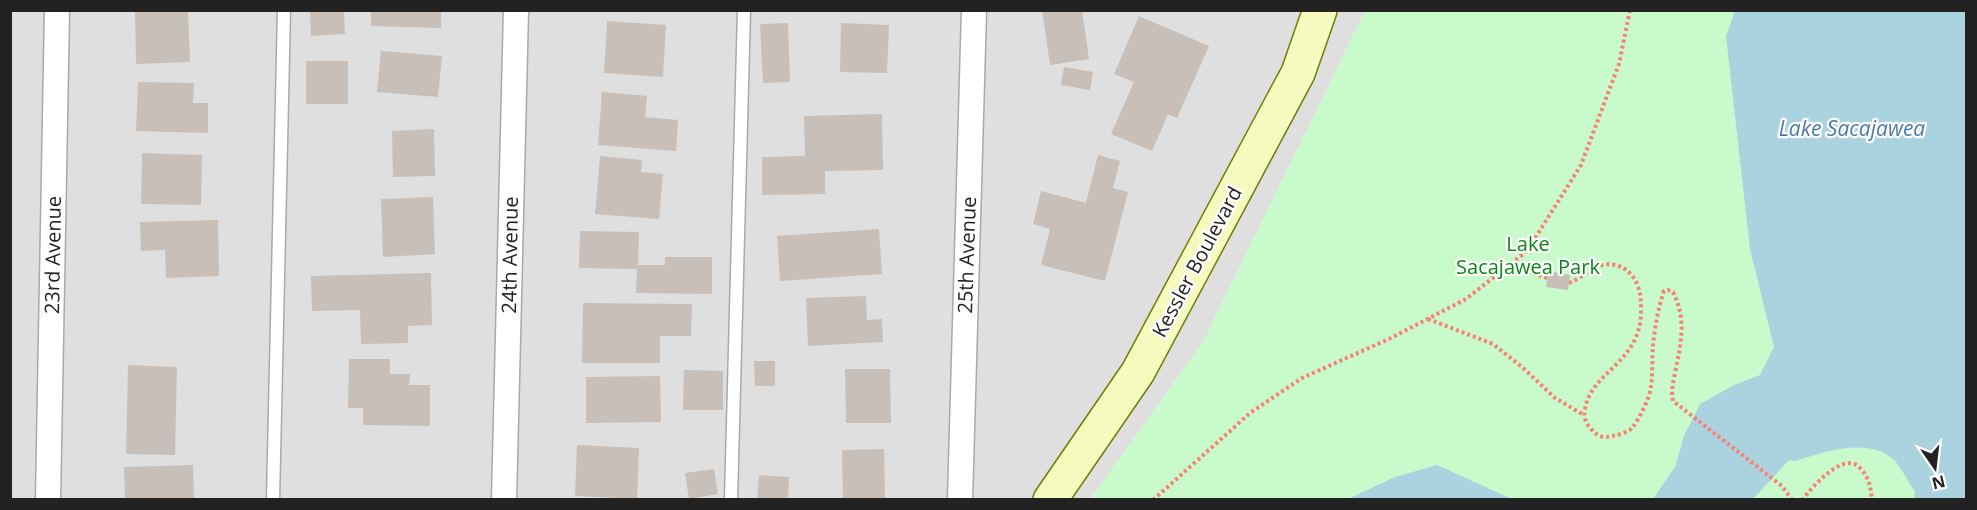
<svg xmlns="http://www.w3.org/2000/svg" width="1977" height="510" viewBox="0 0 1977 510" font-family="'Open Sans',sans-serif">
<rect width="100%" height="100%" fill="#f2efe9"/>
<path fill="#e0dfdf" d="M10,11H1365L1203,342L1090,500L11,499Z"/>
<path fill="#c8facc" d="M1365,11H1966V499L1090,500L1203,342Z"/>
<path fill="#aad3df" d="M1735,11H1966V499H1914L1915,492C1908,482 1902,468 1894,460C1870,436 1823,452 1795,461L1789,460L1753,499H1653L1675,467L1684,436L1700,404L1734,385L1760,375L1774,347L1750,249L1726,36Z
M1437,465L1512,499H1348L1395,477Z"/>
<path fill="#c7bfb8" d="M135,10H188L190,62L136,64Z
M371,10H441V28L371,26Z
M1042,10H1082L1089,59L1050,65Z
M344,11L345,34L311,36L310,12Z
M1139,16L1209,46L1177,118L1168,114L1152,151L1111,134L1134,82L1114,74Z
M607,21L666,25L663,77L604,73Z
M788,23L790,82L763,83L760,24Z
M841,23L889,25L887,73L840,72Z
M381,51L442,56L438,97L377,92Z
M306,61H348V104H306Z
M1064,67L1093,72L1090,90L1061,85Z
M138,82L194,83L193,103H208V133L136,131Z
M602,92L647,96L645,117L678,120L676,151L598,145Z
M882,114L883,170L825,171V194L762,195V157L805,156L804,116Z
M434,129L435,176L393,177L392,131Z
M142,153L202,155L201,205L141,204Z
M1098,155L1120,161L1113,188L1128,192L1105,281L1041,265L1050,229L1033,224L1041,191L1086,203Z
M600,156L642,160L641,172L663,174L659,219L595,214Z
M433,197L435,254L383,257L381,199Z
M218,220L219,276L166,278L165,250L141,251L140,222Z
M879,229L882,274L780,281L777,236Z
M580,231L639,232L638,265H665V257H712V294L636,293L637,269L579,268Z
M1548,271L1570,275L1568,290L1546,287Z
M431,273L432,325L408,326V343L361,344L360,310L312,311L311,276Z
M866,296L867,320L882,319L883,342L808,346L806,298Z
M583,303L692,304L691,336H660V363H582Z
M349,359H390V374H410L409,385H430V426L363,425V408H348Z
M754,361H775V386H755Z
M128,365L177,367L175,455L126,454Z
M845,369H890L891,423H846Z
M684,370L723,371V410H683Z
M660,376L661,422L586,423V377Z
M577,445L639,448L637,499L575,496Z
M884,449L885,500H843L842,450Z
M193,465L194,500H125L124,467Z
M714,469L718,494L689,499L685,473Z
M759,475L789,477L788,500H757Z"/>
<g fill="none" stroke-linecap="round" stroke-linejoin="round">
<defs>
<path id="lane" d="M273,500L284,10
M731,500L744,10"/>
<path id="street" d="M48,500L57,10
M504,500L516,10
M960,500L974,10"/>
<path id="secondary" d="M1050,500L1138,372L1298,73L1320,10"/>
</defs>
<use href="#lane" stroke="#a9a9a9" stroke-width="15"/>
<use href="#street" stroke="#a9a9a9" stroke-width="27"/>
<use href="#secondary" stroke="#707d05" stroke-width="36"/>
<path stroke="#fa8072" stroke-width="4" stroke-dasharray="3 3" stroke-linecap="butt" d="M1510,266L1547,278
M1569,283C1579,279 1585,273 1593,269C1610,258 1630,267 1637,284C1641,293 1641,301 1641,311C1641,364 1590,371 1585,410C1583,418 1587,425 1592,430C1598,437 1604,438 1612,436C1619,435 1629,432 1633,427C1640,417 1650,398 1651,386C1653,372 1652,358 1653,345C1655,327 1658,308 1664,291L1668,290L1673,292C1687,320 1681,343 1675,373C1673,383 1671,391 1673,401L1782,486L1792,500
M1428,319L1493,344L1522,367L1555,398L1584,415
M1153,500L1250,413L1302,378L1389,339L1466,299L1527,251L1581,165L1619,64L1630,10
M1802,500C1813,486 1845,449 1861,469C1869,478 1871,488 1872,500"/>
<use href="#lane" stroke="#fff" stroke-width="12"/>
<use href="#street" stroke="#fff" stroke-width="24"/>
<use href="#secondary" stroke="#f7fabf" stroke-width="33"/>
</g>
<g text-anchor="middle" stroke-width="4.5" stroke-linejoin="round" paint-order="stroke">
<g font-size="20" fill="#0c8416" stroke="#fff">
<text x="1528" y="251">Lake<tspan x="1528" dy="23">Sacajawea Park</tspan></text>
</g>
<g font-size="20" fill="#222" stroke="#fff">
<text transform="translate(53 255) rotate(-89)" y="7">23rd Avenue</text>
<text transform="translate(510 255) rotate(-89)" y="7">24th Avenue</text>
<text transform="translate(967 255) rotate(-88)" y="7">25th Avenue</text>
<text transform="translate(1197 262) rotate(-62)" y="7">Kessler Boulevard</text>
</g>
<g font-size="21" font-style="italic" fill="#4a7aab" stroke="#fff">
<text x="1852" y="136">Lake Sacajawea</text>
</g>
</g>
<rect width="1977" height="510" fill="none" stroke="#222222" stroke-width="24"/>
<g transform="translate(1935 468) rotate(166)" stroke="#ffffff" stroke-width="4.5" paint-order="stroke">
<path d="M0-4.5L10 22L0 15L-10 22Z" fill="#222222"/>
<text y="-9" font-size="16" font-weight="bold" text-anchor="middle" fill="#222222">N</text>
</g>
</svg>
